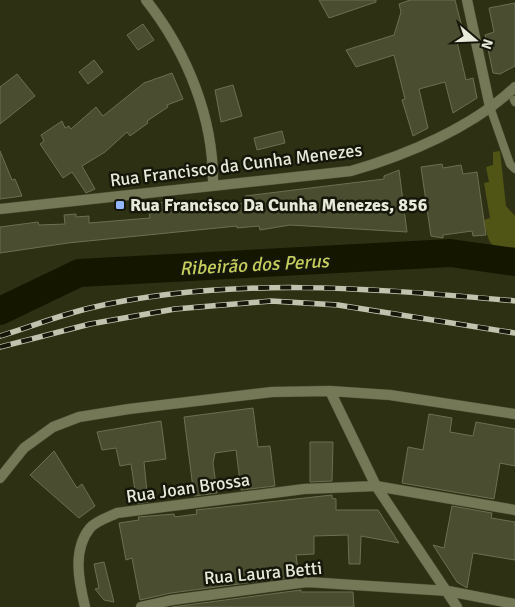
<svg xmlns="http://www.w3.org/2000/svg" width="515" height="607" viewBox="0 0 515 607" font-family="Signika,sans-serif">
<rect width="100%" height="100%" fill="#2e3014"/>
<path fill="#505414" d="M500,151L506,206L515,216V253C489,248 489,245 484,220L490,218L484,183L489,182L486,167L493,165V152Z"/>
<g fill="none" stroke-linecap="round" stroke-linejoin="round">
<path stroke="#151600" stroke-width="28" d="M0,311L79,273L450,253L515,262"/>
</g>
<path fill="#4a4d30" stroke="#6c6f50" d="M319,0H376V2L329,18Z
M410,0H455L465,39L457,42L466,80L473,78L477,98L453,113L445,82L419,89L428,128L413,136L402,100L405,99L394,55L356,67L346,50L394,35L401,12L399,4Z
M515,3V66L500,74L493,73L485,35L494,32L489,8Z
M143,24L154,40L138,50L127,35Z
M94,60L103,72L88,84L79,72Z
M172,73L183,99L167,105L168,107L147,121L148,123L130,136L127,132L105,152L82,166L95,189L86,193L72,172L63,178L40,144L44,141L41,135L62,121L65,128L69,126L71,129L96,107L103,116L144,83Z
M17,74L35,96L0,124V87Z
M233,85L242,116L221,122L215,90Z
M282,131L285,143L257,150L254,138Z
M0,151L12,180L15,179L22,196L0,199Z
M442,164L443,168L461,165L463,174L477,172L486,235L473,236L472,231L443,235V238L431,236L421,167Z
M399,170L407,232L290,225L260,230L259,226L237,228V226L68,243L0,253V227L38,222L39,225L65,224L64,215L76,214V217L89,216V223L150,218L148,204L174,201L175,209L246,203L245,196L384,179V176Z
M253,408L258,447L270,446L275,486L241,490L236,450L215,453L213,463L217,493L194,496L184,417Z
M429,414L452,418L450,432L473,436L476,422L515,429V466L500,463L494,499L402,483L408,447L423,450Z
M161,421L166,459L144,462L148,502L137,504L131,464L120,466L116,448L102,450L97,432Z
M310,442H333L332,481L310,482Z
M54,451L77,488L82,484L95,506L79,518L30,475Z
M332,495V498L336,499V510H378L399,543L361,536L360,564H349L348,535L314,536V554L296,555L299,576L171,593L140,600L132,558L126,560L119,523L139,520L138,517L174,514L175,517L197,514L196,510Z
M452,506L492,513L491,518L515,522V560L473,553L467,588L457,582L433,545L444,548Z
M104,562L114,602L104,600L95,589L99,588L94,564Z
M301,590V592H353L354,607H172Z"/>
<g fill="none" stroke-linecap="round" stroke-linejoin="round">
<defs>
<path id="lane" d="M514,100L515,102
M490,107L510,164L515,169"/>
<path id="street" d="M146,0C187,52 214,118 213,185
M467,0L490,107
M0,209L351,171C407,155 473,127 515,87
M330,391L376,486L457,607
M0,478L24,448L53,427L79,417L129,409L272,392L330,391L390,395L515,414
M85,607C79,582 72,550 90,528C96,521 109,517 117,513L304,489L376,486L515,510
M141,607L172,600L307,582L448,591L515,604"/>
</defs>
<use href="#lane" stroke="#4c4e34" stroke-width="9"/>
<use href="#street" stroke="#4c4e34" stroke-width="11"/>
<use href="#lane" stroke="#747857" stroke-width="8"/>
<use href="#street" stroke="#747857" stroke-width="10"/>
<defs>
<path id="rail" d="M0,336C30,327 60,315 90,308C227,276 376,288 515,301
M0,347L90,324L175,309L271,301L338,305L515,333"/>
</defs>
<use href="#rail" stroke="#c1c3af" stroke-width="5.5"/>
<use href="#rail" stroke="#16170b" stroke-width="4" stroke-dasharray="11" stroke-linecap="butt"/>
</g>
<rect fill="#92b7fd" stroke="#16170b" stroke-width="2" x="115" y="200" width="10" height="10" rx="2.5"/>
<g text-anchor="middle" stroke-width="5" stroke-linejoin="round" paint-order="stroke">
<g font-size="18" fill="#e8ead9" stroke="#16170b">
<text transform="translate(236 165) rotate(-7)" y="6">Rua Francisco da Cunha Menezes</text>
<text transform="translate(188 488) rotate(-8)" y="6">Rua Joan Brossa</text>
<text transform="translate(263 573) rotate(-5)" y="6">Rua Laura Betti</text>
</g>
<g font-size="18" font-weight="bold" fill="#e8ead9" stroke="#16170b" text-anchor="start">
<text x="130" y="211">Rua Francisco Da Cunha Menezes, 856</text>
</g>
<g font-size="19" font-style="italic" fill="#c5cd5d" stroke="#16170b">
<text transform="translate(254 264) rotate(-3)" y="7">Ribeirão dos Perus</text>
</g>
</g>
<g transform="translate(475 40) rotate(109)" stroke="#16170b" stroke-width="4" paint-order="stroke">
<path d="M0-4L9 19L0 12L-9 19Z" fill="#e8ead9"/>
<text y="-8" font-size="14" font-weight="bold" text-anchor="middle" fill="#e8ead9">N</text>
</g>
</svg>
